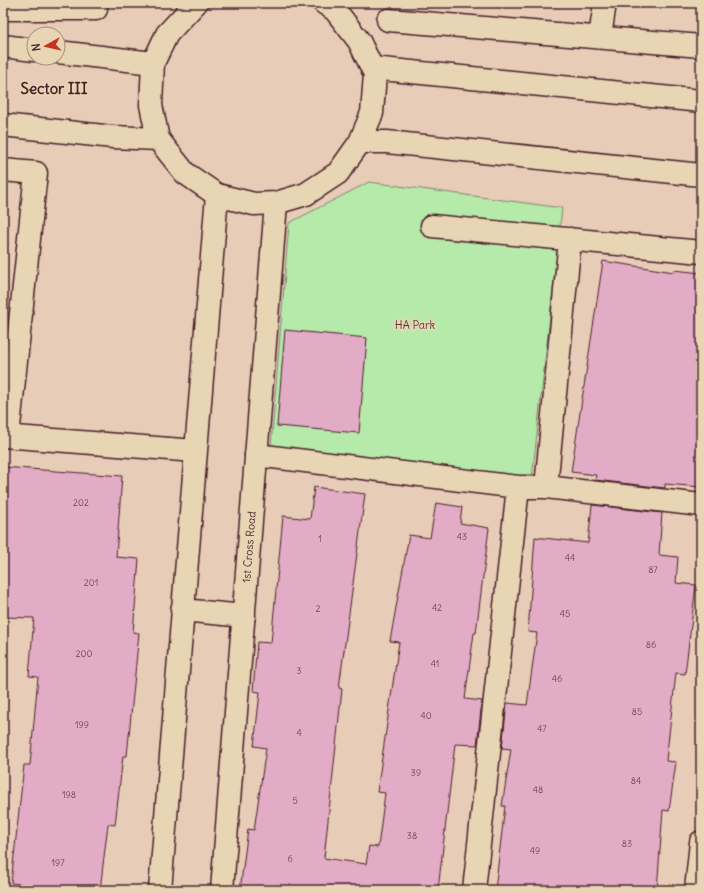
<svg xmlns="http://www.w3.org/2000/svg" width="704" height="893" viewBox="0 0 704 893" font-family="Delius,sans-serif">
<rect width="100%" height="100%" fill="#e7cdb7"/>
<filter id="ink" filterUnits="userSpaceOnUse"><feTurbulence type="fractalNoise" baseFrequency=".025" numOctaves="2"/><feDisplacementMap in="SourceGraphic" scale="8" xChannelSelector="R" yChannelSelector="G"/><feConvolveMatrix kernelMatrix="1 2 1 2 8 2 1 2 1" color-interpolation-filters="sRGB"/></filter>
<g filter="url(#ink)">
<path fill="#b6eaab" stroke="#80846b" d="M369,182L562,208L532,478L271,447L289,223Z"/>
<path fill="#e2acc6" stroke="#4a1f2b" d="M603,261L674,272V270L701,273V487L665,484V488L595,480L596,475L571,472Z
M285,330L367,338L359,433L277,426Z
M3,467L122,476L116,557L139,559L133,632L139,633L127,756H123L115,825L108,824L100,890H70L11,883L24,765H30L38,677L29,676L34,618L3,617Z
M314,487L365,494L339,688L342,689L324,858L366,864L369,846L378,847L385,793L377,792L399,642L390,641L409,535L430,538L436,503L462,507L460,523L489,528L476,633H474L465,699L482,701L477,745L455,744L438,890H240L248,829L254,830L266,748L254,746L260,692L253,691L257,642L271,643L283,516L310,519Z
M592,505L662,513L659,555L678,557L676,583L696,585L685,674L676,673L666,761L676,762L669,811L663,810L657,890H495L505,806H502L511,749L502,748L507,703L527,705L537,633L528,632L535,537L588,543Z"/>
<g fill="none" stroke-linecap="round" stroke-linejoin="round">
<defs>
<path id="minor" d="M3,9H96
M388,20L701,46
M600,37L605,3
M3,170L36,173L8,436
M432,226L701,252
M3,436L195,451
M256,455L518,487H546L701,505
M546,487L570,239
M474,890L518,487
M696,890L701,842"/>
<g id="tertiary">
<path d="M182,610L244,616"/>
<path d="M160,890L217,195"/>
<path id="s1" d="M222,890L276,203"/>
</g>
<path id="secondary" d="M196,3L167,34L153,63L151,105L158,139L185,173L217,195L254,204L276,203L306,194L338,173L360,142L372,113L375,74L359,41L335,10L324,3
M3,46L34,50
M58,52L153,63
M372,68L701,101
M3,125L113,137L158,139
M360,142H387L701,175"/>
</defs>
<use href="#minor" stroke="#4a1f2b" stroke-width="25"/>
<use href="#tertiary" stroke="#4a1f2b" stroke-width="25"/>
<use href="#secondary" stroke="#4a1f2b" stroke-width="25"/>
<use href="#minor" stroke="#e8d5b3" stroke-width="22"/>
<use href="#tertiary" stroke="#e8d5b3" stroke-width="22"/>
<use href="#secondary" stroke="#e8d5b3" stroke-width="22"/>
</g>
</g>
<g text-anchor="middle" stroke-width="3.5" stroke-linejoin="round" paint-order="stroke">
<g font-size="9" fill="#704252">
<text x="81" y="506">202</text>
<text x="462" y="540">43</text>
<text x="320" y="542">1</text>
<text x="570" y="561">44</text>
<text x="653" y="573">87</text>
<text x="91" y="586">201</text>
<text x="437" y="611">42</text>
<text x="318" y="612">2</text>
<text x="565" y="617">45</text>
<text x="651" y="648">86</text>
<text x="84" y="657">200</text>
<text x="435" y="667">41</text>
<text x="299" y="674">3</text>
<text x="557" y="682">46</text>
<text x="637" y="715">85</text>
<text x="426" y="719">40</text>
<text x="82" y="728">199</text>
<text x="542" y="732">47</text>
<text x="299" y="736">4</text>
<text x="416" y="776">39</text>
<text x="636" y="784">84</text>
<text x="538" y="793">48</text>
<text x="69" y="798">198</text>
<text x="295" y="804">5</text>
<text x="412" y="839">38</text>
<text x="627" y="847">83</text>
<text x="535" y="854">49</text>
<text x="290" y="862">6</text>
<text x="58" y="866">197</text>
</g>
<g font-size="11" fill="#5a3d3e" stroke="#e8d5b3">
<text x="415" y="329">HA Park</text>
</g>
<g font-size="11" fill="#4a1f2b" stroke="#e8d5b3">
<text dy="4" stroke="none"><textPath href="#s1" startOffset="344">1st Cross Road</textPath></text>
</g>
<g font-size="15" font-weight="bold" fill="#4a1f2b" stroke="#e8d5b3">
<text x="54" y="94">Sector III</text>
</g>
</g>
<rect width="704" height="893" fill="none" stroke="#e8d5b3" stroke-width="16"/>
<rect x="8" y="8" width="688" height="877" fill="none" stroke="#4a1f2b" stroke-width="1.5" filter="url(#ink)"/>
<g transform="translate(46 46) rotate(262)"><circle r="19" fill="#e8d5b3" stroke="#a98c7d"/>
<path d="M0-3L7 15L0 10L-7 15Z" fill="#c8321e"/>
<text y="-6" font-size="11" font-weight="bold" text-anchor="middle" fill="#4a1f2b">N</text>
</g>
</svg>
